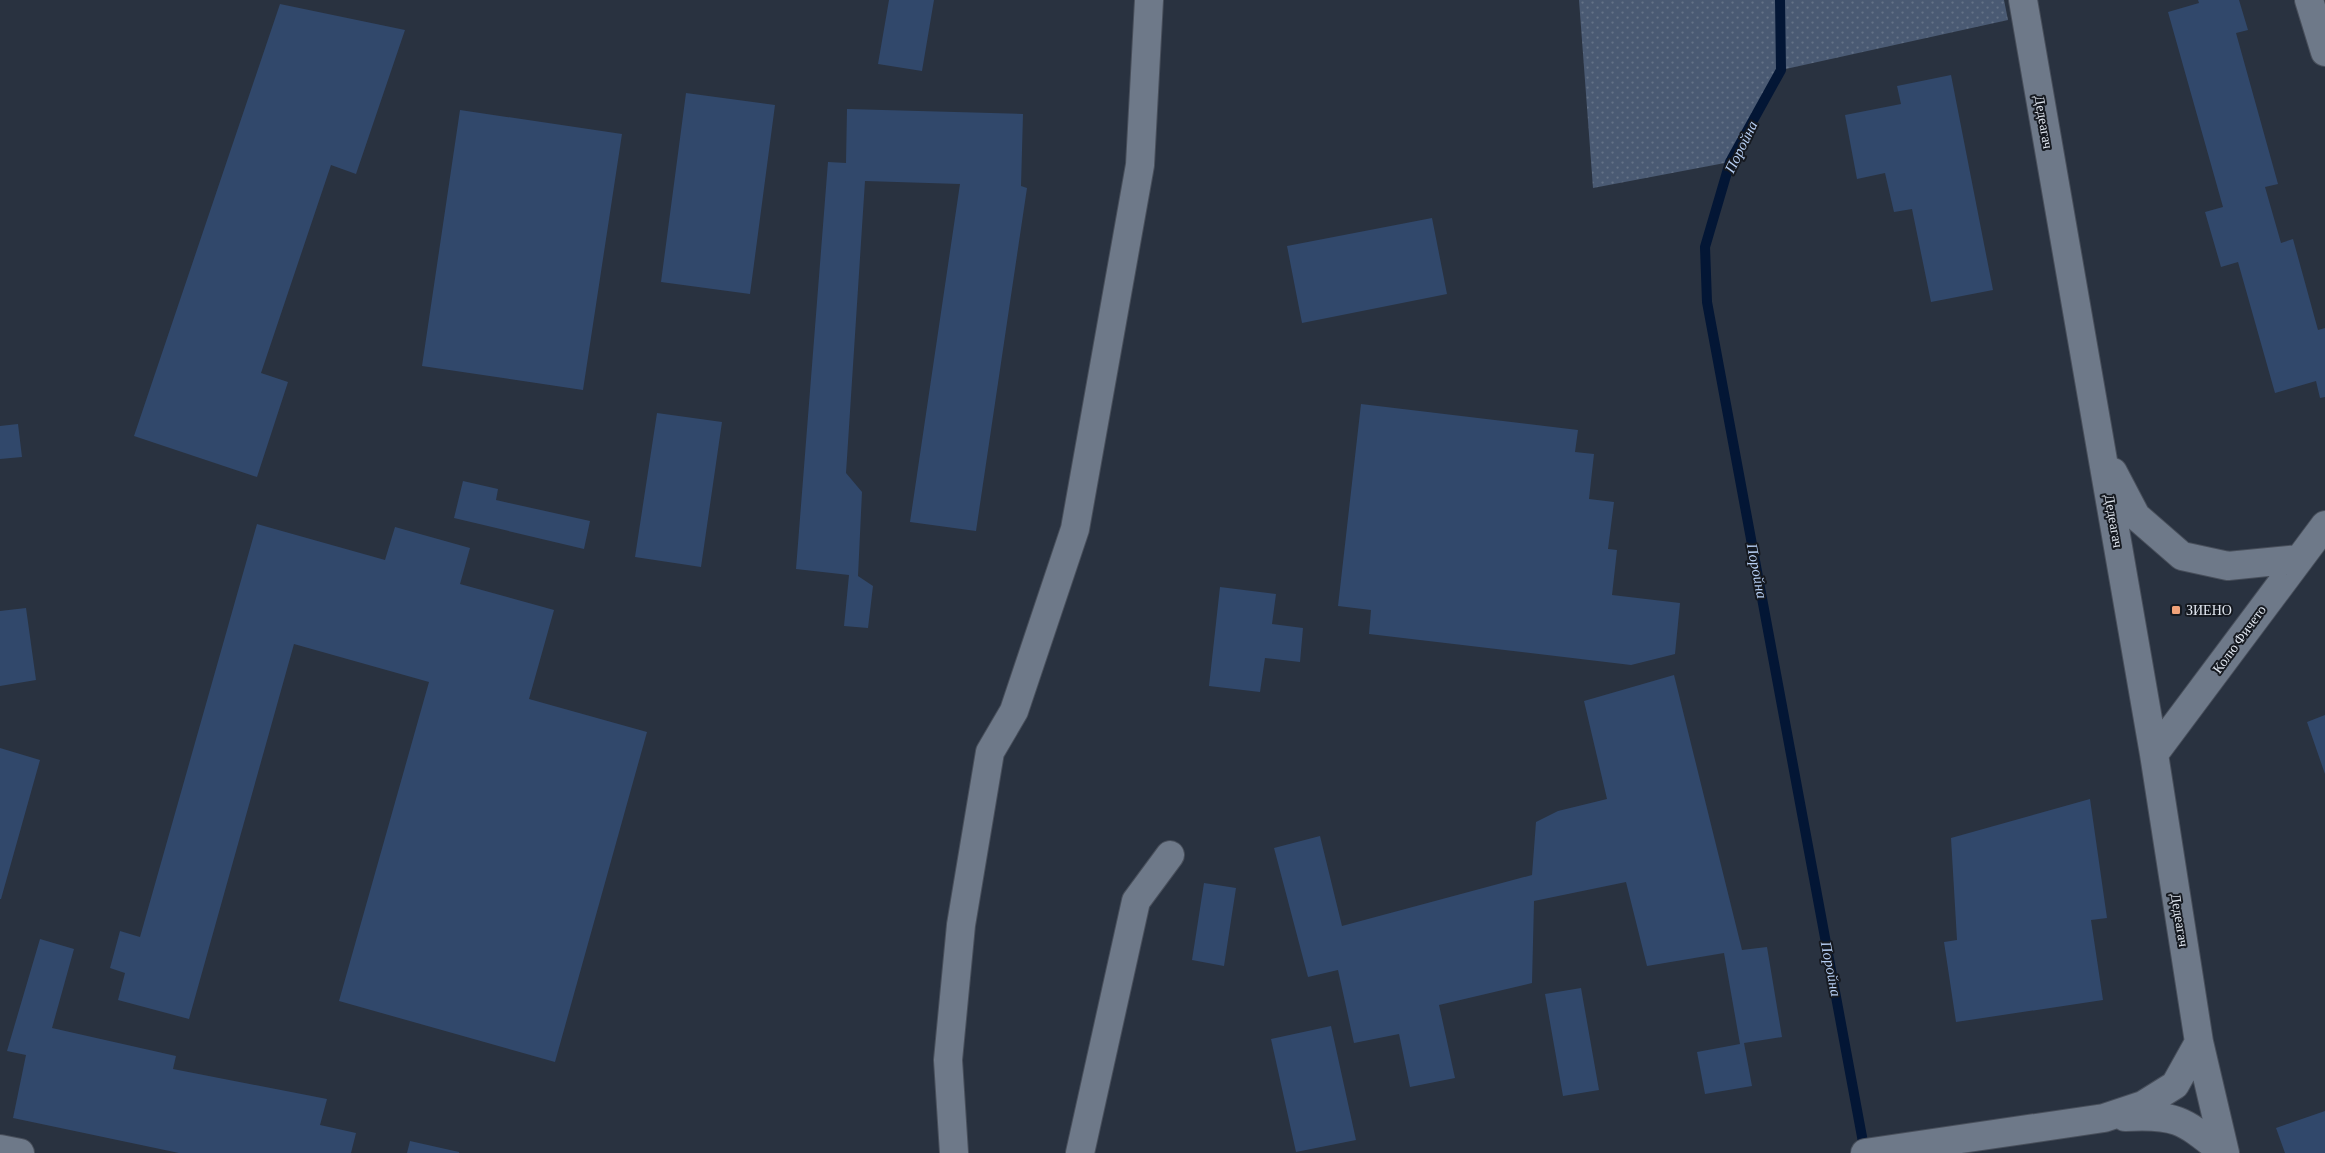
<svg xmlns="http://www.w3.org/2000/svg" width="2325" height="1153" viewBox="0 0 2325 1153" font-family="'Crimson Pro',serif">
<defs>
<pattern id="grass-dots" width="8" height="8" patternUnits="userSpaceOnUse" patternTransform="scale(1.25)"><rect width="8" height="8" fill="#4a5a73"/><path d="M2 2h.1M6 6h.1" fill="none" stroke="#647287" stroke-width="1.8" stroke-linecap="round"/></pattern>
</defs>
<rect width="100%" height="100%" fill="#293240"/>
<path fill="url(#grass-dots)" d="M1579,0H2004L2008,20L1781,70L1730,162L1593,188Z"/>
<g fill="none" stroke-linecap="round" stroke-linejoin="round">
<path stroke="#031635" stroke-width="10" d="M1780,0L1781,70L1730,162L1705,247L1707,302L1865,1153"/>
</g>
<path fill="#31486b" d="M889,0H934L922,71L878,64Z
M2198,0H2239L2248,30L2236,33L2278,184L2265,187L2281,243L2293,239L2318,330L2325,328V397L2320,398L2316,381L2275,393L2238,262L2221,267L2205,212L2223,207L2168,12L2199,3Z
M280,4L405,30L356,174L331,165L261,373L288,382L257,477L134,436Z
M1951,75L1993,290L1931,302L1912,209L1894,212L1885,173L1857,179L1845,115L1901,104L1897,86Z
M686,93L775,105L750,294L661,282Z
M847,109L1023,114L1021,186L1027,188L976,531L910,522L960,184L865,181L846,473L862,492L858,576L873,586L868,628L844,626L849,575L796,569L828,162L846,163Z
M460,110L622,134L583,390L422,366Z
M1432,218L1447,294L1302,323L1287,246Z
M1361,404L1578,430L1575,452L1594,454L1589,499L1614,502L1608,549L1617,550L1612,595L1680,603L1675,654L1631,665L1369,634L1371,610L1338,606Z
M657,413L722,422L701,567L635,557Z
M18,424L22,457L0,459V426Z
M463,481L498,489L496,500L590,521L584,549L454,518Z
M257,524L385,560L395,527L470,548L460,584L554,610L529,699L647,732L555,1062L339,1001L429,682L294,644L189,1019L118,1000L125,973L110,968L120,931L140,937Z
M1220,587L1276,594L1272,624L1303,628L1300,662L1265,658L1260,692L1209,686Z
M26,608L36,680L0,686V611Z
M1674,675L1742,950L1767,947L1782,1037L1744,1043L1752,1086L1705,1094L1697,1052L1740,1044L1724,953L1647,966L1626,882L1534,901L1532,983L1439,1005L1455,1078L1410,1087L1399,1034L1354,1043L1338,970L1308,977L1274,848L1320,836L1342,926L1532,875L1536,822L1558,811L1607,799L1584,701Z
M2325,715V774L2307,722Z
M0,748L40,760L1,899H0Z
M2090,799L2107,918L2091,920L2103,1000L1956,1022L1944,942L1957,940L1951,838Z
M1204,883L1236,888L1224,966L1192,960Z
M40,939L74,949L52,1028L176,1056L173,1069L327,1099L320,1125L356,1133L351,1153H179L13,1118L26,1055L7,1051Z
M1581,988L1599,1090L1563,1096L1545,994Z
M1331,1026L1356,1140L1296,1152L1271,1039Z
M2325,1111V1153H2285L2276,1128Z
M410,1141L459,1152V1153H407Z"/>
<g fill="none" stroke-linecap="round" stroke-linejoin="round">
<defs>
<path id="minor" d="M2023,0L2154,754L2199,1042L2225,1153
M2309,0L2325,52
M2113,472L2136,516L2182,556L2228,566L2298,559
M2154,754L2325,525
M2125,1117C2178,1114 2184,1121 2224,1153
M0,1149L20,1153
M954,1153L948,1060L961,925L990,752L1014,711L1075,529L1140,165L1149,0
M1080,1153L1136,901L1170,855
M1865,1153L2104,1118L2143,1105L2175,1085L2199,1042"/>
</defs>
<use href="#minor" stroke="#484f5b" stroke-width="30"/>
<use href="#minor" stroke="#6e7989" stroke-width="28"/>
</g>
<rect fill="#f0a279" stroke="#151920" stroke-width="2" x="2171" y="605" width="10" height="10" rx="2.5"/>
<g text-anchor="middle" stroke-width="4" stroke-linejoin="round" paint-order="stroke">
<g font-size="14" fill="#e3e9f2" stroke="#151920">
<text transform="translate(2044 122) rotate(80)" y="5">Дедеагач</text>
<text transform="translate(2114 521) rotate(80)" y="5">Дедеагач</text>
<text transform="translate(2239 639) rotate(-54)" y="5">Колю Фичето</text>
<text transform="translate(2180 920) rotate(81)" y="5">Дедеагач</text>
</g>
<g font-size="14" fill="#e3e9f2" stroke="#151920" text-anchor="start">
<text x="2186" y="615">ЗИЕНО</text>
</g>
<g font-size="15" font-style="italic" fill="#b7cff4" stroke="#151920">
<text transform="translate(1741 147) rotate(-64)" y="5">Поройна</text>
<text transform="translate(1757 571) rotate(79)" y="5">Поройна</text>
<text transform="translate(1831 969) rotate(79)" y="5">Поройна</text>
</g>
</g>
</svg>
